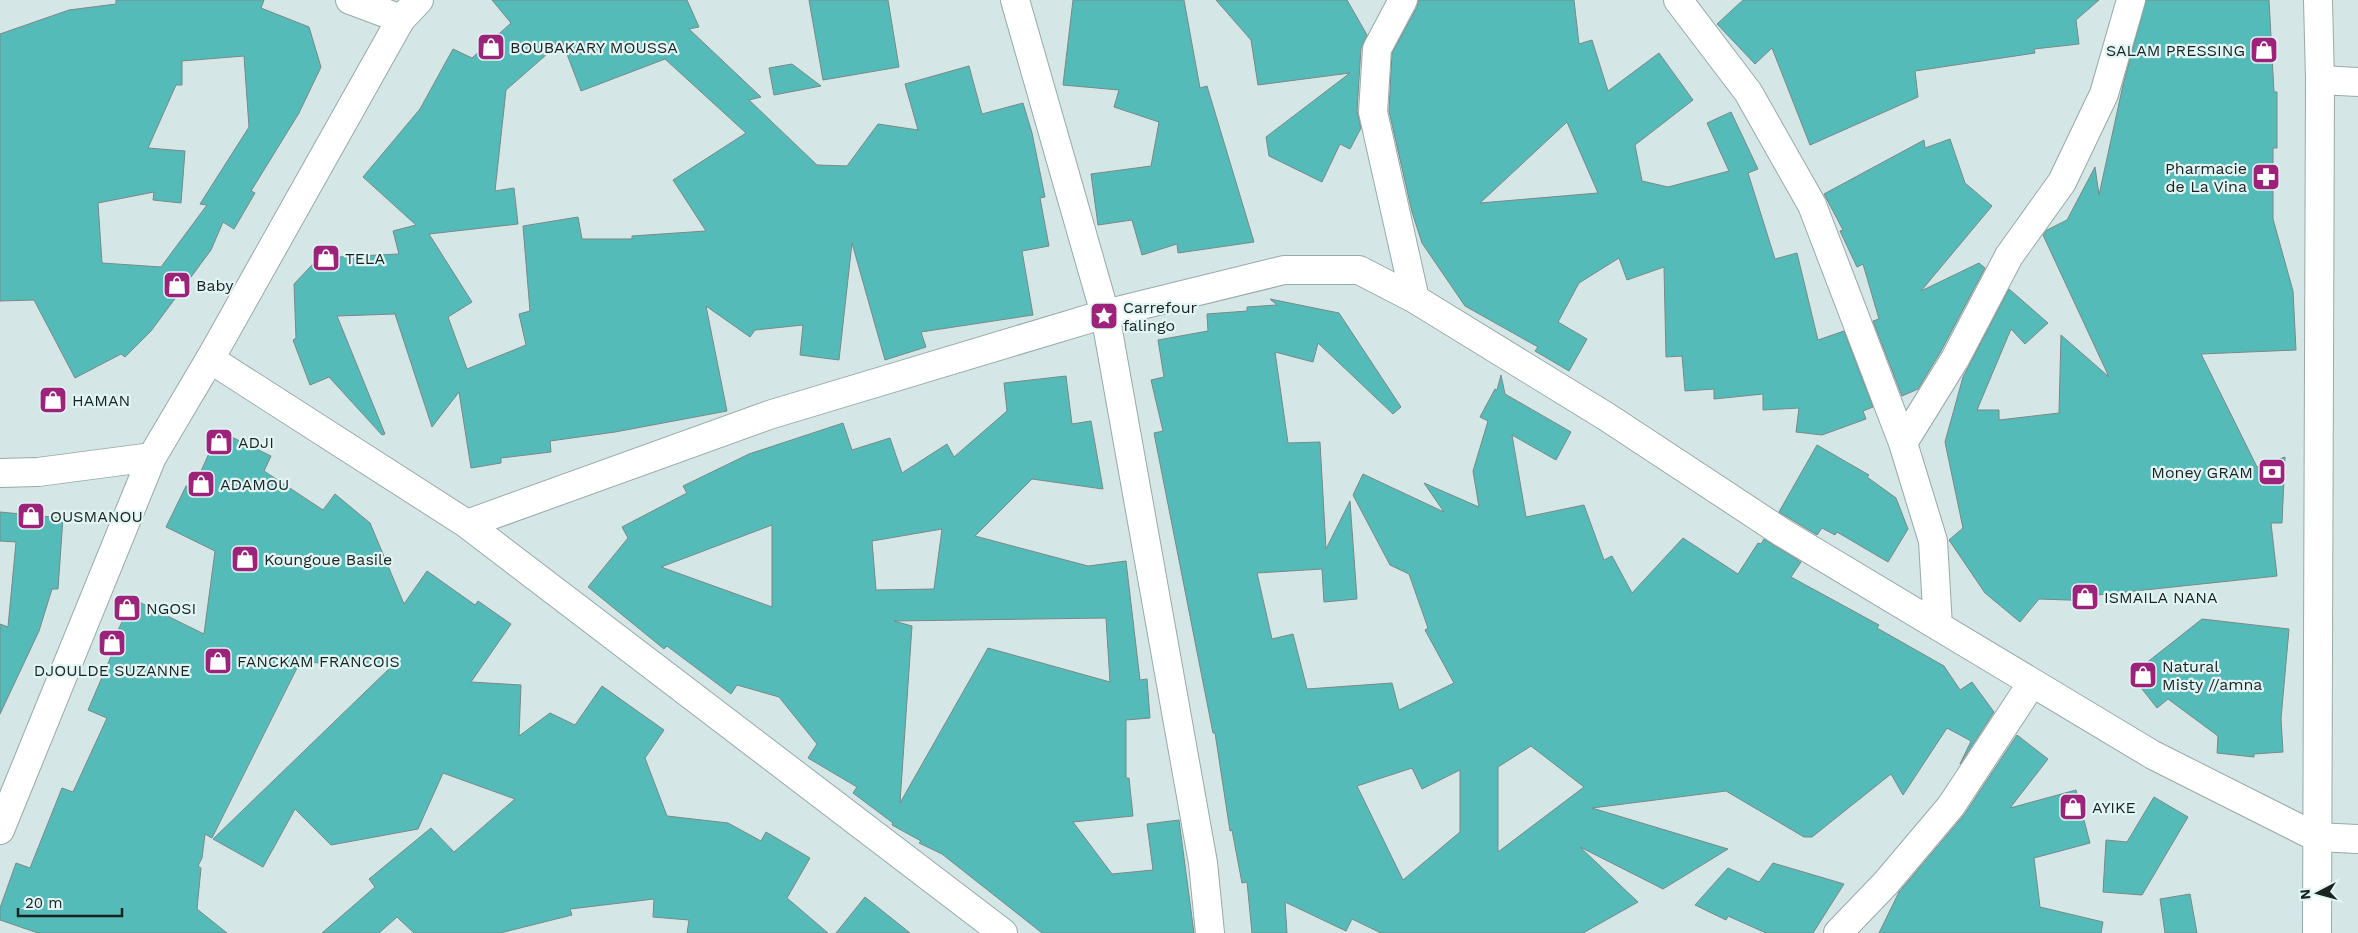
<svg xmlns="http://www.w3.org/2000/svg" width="2358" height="933" viewBox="0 0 2358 933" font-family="'Work Sans',sans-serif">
<rect width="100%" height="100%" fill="#d4e7e6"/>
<path fill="#55bbb8" stroke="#778988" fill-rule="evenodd" d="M116,0H264L261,8L309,27L321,67L299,113L251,191L255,193L234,229L223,222L211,250L151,331L125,357L121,354L75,378L34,300L0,301V34L69,10L116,4ZM244,56L249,127L200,204L207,205L161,267L102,263L98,203L154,192L153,200L181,203L185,151L148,148L176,85H182V61Z
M492,0H687L699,27L689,29L761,97L749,100L817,165L847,166L878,124L918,130L905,84L969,66L982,114L1023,103L1032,133L1045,197L1040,198L1049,246L1022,251L1033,315L921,332L926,347L885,360L852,243L839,360L800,355L803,325L755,330L750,337L706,306L727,411L615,432L550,441L551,452L501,458V463L471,468L459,392L432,427L395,314L337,316L385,434L382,435L329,377L310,385L293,340L296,338L294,284L328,248L338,257L399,254L393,231L416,225L363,177L420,109L453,49L472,58L511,23ZM562,41L581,91L665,59L746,133L673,180L706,231L632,236V239H582L578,217L523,226L530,311L519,314L526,345L467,369L448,317L472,302L429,234L518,224L514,188L495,191L506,90Z
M809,0H888L899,67L823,80Z
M1073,0H1184L1200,88L1207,86L1254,242L1178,253L1177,244L1142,255L1132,220L1098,225L1091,174L1151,166L1159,122L1114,107L1119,90L1063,85Z
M1216,0H1347L1367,35L1361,48L1357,111L1361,128L1350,149L1340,144L1322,182L1269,156L1266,137L1350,73L1258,85L1251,40Z
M1419,0H1574L1579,44L1592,40L1608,91L1659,53L1693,100L1635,145L1642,181L1668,187L1729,171L1707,123L1731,112L1758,169L1748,173L1775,259L1797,253L1818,340L1844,331L1873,407L1863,411L1866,419L1822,435L1796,432L1799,408L1763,410V394L1714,399V389L1685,391L1682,356L1666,357L1664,267L1627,280L1619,258L1579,283L1558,322L1587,339L1569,371L1535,351L1538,347L1465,306L1422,243L1412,212L1389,111L1392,53L1417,7ZM1567,122L1598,193L1480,203Z
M1743,0H2099L2076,20L2079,44L2034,49L2035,53L1915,71L1918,97L1810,145L1772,48L1755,64L1717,24Z
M2146,0H2269L2274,92H2277V148H2273V219L2293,291L2296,350L2201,354L2257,467L2285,457L2282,523H2271L2277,576L2097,595V601L2039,599L2020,622L1985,593L1949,540L1963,528L1945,442L1963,377L2009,289L2048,323L2025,344L2011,329L1977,410H1999V420L2059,413L2061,335L2109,377L2043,235L2047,230L2067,220L2095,167L2099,195L2123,85Z
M792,64L821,86L774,95L769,68Z
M1950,139L1965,183L1992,206L1921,291L1979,263L1985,268L1941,351L1918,389L1902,396L1873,321L1879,319L1863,264L1857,267L1840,231L1843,230L1824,194L1924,140L1925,148Z
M1270,299L1339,313L1401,407L1393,414L1318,343L1313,362L1275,352L1288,443L1320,442L1326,549L1350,501L1357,599L1324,602L1322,569L1257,573L1272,639L1293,634L1307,689L1392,683L1399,710L1454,683L1425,630L1428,628L1409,574L1390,565L1353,495L1363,474L1444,512L1424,483L1479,507L1473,471L1488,421L1480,417L1495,389L1497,390L1501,375L1505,394L1571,432L1556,460L1512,435L1526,517L1584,505L1604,560L1612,556L1632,593L1683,538L1738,574L1758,543L1761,544L1764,539L1801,562L1791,577L1879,625L1877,628L1944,666L1960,690L1972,682L1994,712L1960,764L1971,741L1947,728L1903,795L1891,774L1812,837H1804L1726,791L1592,808L1728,849L1663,889L1580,847L1638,902L1583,933H1381L1352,919L1346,931L1285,902L1287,933H1252L1247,882L1242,883L1232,830L1230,831L1215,733H1213L1154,433L1163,431L1151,380L1164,377L1158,340L1208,331L1207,314L1247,311V307L1277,305ZM1531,746L1584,787L1498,852V767ZM1412,768L1422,789L1460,770V832L1403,880L1357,786Z
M1066,376L1072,424L1091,421L1103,489L1032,479L975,536L1088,566L1126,561L1140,680L1147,679L1150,718L1126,720V778H1129L1133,816L1073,822L1112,874L1153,870L1147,824L1179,820L1194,933H1042L942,854L919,843L921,841L892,825L893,823L853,793L857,787L808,758L817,744L779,697L737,685L731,694L667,646L664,649L588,587L628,538L622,527L687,493L683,486L749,454L843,423L852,450L890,438L902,473L947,444L954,457L1007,411L1004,383ZM772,525V607L661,567ZM942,529L934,589L876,590L872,541ZM1106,618L1110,682L988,648L900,803L912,626L894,621Z
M219,431L271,456L264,471L323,510L335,494L370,523L404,604L427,571L475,605L478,601L511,624L471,682L521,685L519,736L550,713L575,725L602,686L664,730L645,758L667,816L728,823L761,841L766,832L810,858L787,898L828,933H687L689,920L653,917L654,899L570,909L572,915L500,933H414L397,917L379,933H322L375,887L369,879L431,828L454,852L515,799L443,773L418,829L331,845L295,809L263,867L213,839L392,666L300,662L212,838L205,834L202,858L198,866L201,868L197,909L227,933H38L0,920V908L16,863L30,868L62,788L73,792L107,718L88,710L112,654L108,651L133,599L204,634L215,551L166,527L186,486L193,489Z
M1817,445L1869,475L1867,477L1896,498L1908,529L1888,562L1837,532L1835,535L1822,528L1817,535L1779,512Z
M0,512L63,518L58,589H52L39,631L0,714V624L8,627L16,542L0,541Z
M2202,619L2289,629L2281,719L2283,752L2254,754V757L2217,753L2218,736L2168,699L2157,708L2131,675Z
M2017,735L2048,759L2010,808L2076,790L2090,843L2034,858L2040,907L2103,922L2101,933H1879L1899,892L1964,815Z
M2154,797L2188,817L2142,895L2103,892L2106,840L2127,842Z
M1773,863L1844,884L1813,933H1766L1728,916L1726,920L1695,905L1728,868L1759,882Z
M2190,894L2197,933H2165L2160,899Z
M865,897L910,933H836Z"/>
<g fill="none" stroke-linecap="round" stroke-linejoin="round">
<defs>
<path id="minor" d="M350,0L401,19
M1015,0L1105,314L1203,863L1210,933
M1403,0L1377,49L1373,112L1415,299
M1678,0L1748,92L1812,205L1903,443L1933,541L1938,626
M2320,80L2358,82
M210,359L467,524L1003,933
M1903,443L1955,359L2009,256L2062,182L2104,94L2131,0
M467,524L769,415L1105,314L1284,270H1359L1415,299L1607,417L1783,533L2153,755L2316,837L2358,839
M1838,933L1886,883L1951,806L2032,683"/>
<path id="tertiary" d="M0,473L38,472L152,457
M0,830L152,457L210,359L401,19L419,0"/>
<path id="secondary" d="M2317,933L2320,80L2318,0"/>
</defs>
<use href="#minor" stroke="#97a9a8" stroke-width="30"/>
<use href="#tertiary" stroke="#97a9a8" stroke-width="30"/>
<use href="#secondary" stroke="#97a9a8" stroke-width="30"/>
<use href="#minor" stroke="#fff" stroke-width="28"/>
<use href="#tertiary" stroke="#fff" stroke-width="28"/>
<use href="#secondary" stroke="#fff" stroke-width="28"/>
</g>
<defs>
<symbol id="shop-square" viewBox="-11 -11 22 22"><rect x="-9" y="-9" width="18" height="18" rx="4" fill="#9d2279" stroke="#e1f5f4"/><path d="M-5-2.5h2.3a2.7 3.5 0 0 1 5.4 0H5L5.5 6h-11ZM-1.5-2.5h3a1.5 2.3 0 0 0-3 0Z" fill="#fff"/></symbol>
<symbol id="pharmacy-square" viewBox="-11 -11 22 22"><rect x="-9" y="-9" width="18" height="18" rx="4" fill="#9d2279" stroke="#e1f5f4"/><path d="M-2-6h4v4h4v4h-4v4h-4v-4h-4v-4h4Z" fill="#fff"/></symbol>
<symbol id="sight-square" viewBox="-11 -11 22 22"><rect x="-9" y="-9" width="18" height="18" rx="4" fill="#9d2279" stroke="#e1f5f4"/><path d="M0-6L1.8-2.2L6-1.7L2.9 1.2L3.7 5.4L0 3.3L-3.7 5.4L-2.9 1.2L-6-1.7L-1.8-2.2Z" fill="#fff"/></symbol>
<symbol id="bank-square" viewBox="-11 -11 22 22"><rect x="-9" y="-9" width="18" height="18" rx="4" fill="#9d2279" stroke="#e1f5f4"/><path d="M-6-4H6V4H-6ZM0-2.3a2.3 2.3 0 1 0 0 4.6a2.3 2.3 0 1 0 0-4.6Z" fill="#fff"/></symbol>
</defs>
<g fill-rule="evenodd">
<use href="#shop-square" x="475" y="31" width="32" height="32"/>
<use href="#shop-square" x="2248" y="34" width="32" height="32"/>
<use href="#pharmacy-square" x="2250" y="161" width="32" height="32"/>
<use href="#shop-square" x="310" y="242" width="32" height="32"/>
<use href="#shop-square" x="161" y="269" width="32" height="32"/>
<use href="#sight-square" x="1088" y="300" width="32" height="32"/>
<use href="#shop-square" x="37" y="384" width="32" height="32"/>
<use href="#shop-square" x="203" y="426" width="32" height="32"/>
<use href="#bank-square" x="2256" y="456" width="32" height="32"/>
<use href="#shop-square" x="185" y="468" width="32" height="32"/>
<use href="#shop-square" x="15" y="500" width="32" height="32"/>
<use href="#shop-square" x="229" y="543" width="32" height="32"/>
<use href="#shop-square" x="2069" y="581" width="32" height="32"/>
<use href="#shop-square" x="111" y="592" width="32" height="32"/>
<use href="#shop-square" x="96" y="627" width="32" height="32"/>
<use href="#shop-square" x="202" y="645" width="32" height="32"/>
<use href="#shop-square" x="2127" y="659" width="32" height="32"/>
<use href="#shop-square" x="2057" y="791" width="32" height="32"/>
</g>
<g text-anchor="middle" stroke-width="4.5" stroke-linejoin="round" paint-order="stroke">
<g font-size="16" fill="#1b2322" stroke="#e1f5f4" text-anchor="start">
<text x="510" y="53">BOUBAKARY MOUSSA</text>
<text x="2245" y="56" text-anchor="end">SALAM PRESSING</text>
<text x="2247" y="174" text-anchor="end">Pharmacie<tspan x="2247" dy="18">de La Vina</tspan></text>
<text x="345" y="264">TELA</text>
<text x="196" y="291">Baby</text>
<text x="1123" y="313">Carrefour<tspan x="1123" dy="18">falingo</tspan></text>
<text x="72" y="406">HAMAN</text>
<text x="238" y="448">ADJI</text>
<text x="2253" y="478" text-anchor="end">Money GRAM</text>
<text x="220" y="490">ADAMOU</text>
<text x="50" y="522">OUSMANOU</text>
<text x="264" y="565">Koungoue Basile</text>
<text x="2104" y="603">ISMAILA NANA</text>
<text x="146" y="614">NGOSI</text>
<text x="237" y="667">FANCKAM FRANCOIS</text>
<text x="2162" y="672">Natural<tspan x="2162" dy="18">Misty //amna</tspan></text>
<text x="112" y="676" text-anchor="middle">DJOULDE SUZANNE</text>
<text x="2092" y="813">AYIKE</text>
</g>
</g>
<g transform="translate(2318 893) rotate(264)" stroke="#e1f5f4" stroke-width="4" paint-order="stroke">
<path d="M0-4L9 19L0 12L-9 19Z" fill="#1b2322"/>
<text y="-8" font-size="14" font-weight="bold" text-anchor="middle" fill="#1b2322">N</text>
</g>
<path d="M18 908v8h104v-8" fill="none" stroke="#1b2322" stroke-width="2.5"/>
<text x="25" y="908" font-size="15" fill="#1b2322" stroke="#e1f5f4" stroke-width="4" paint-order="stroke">20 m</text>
</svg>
